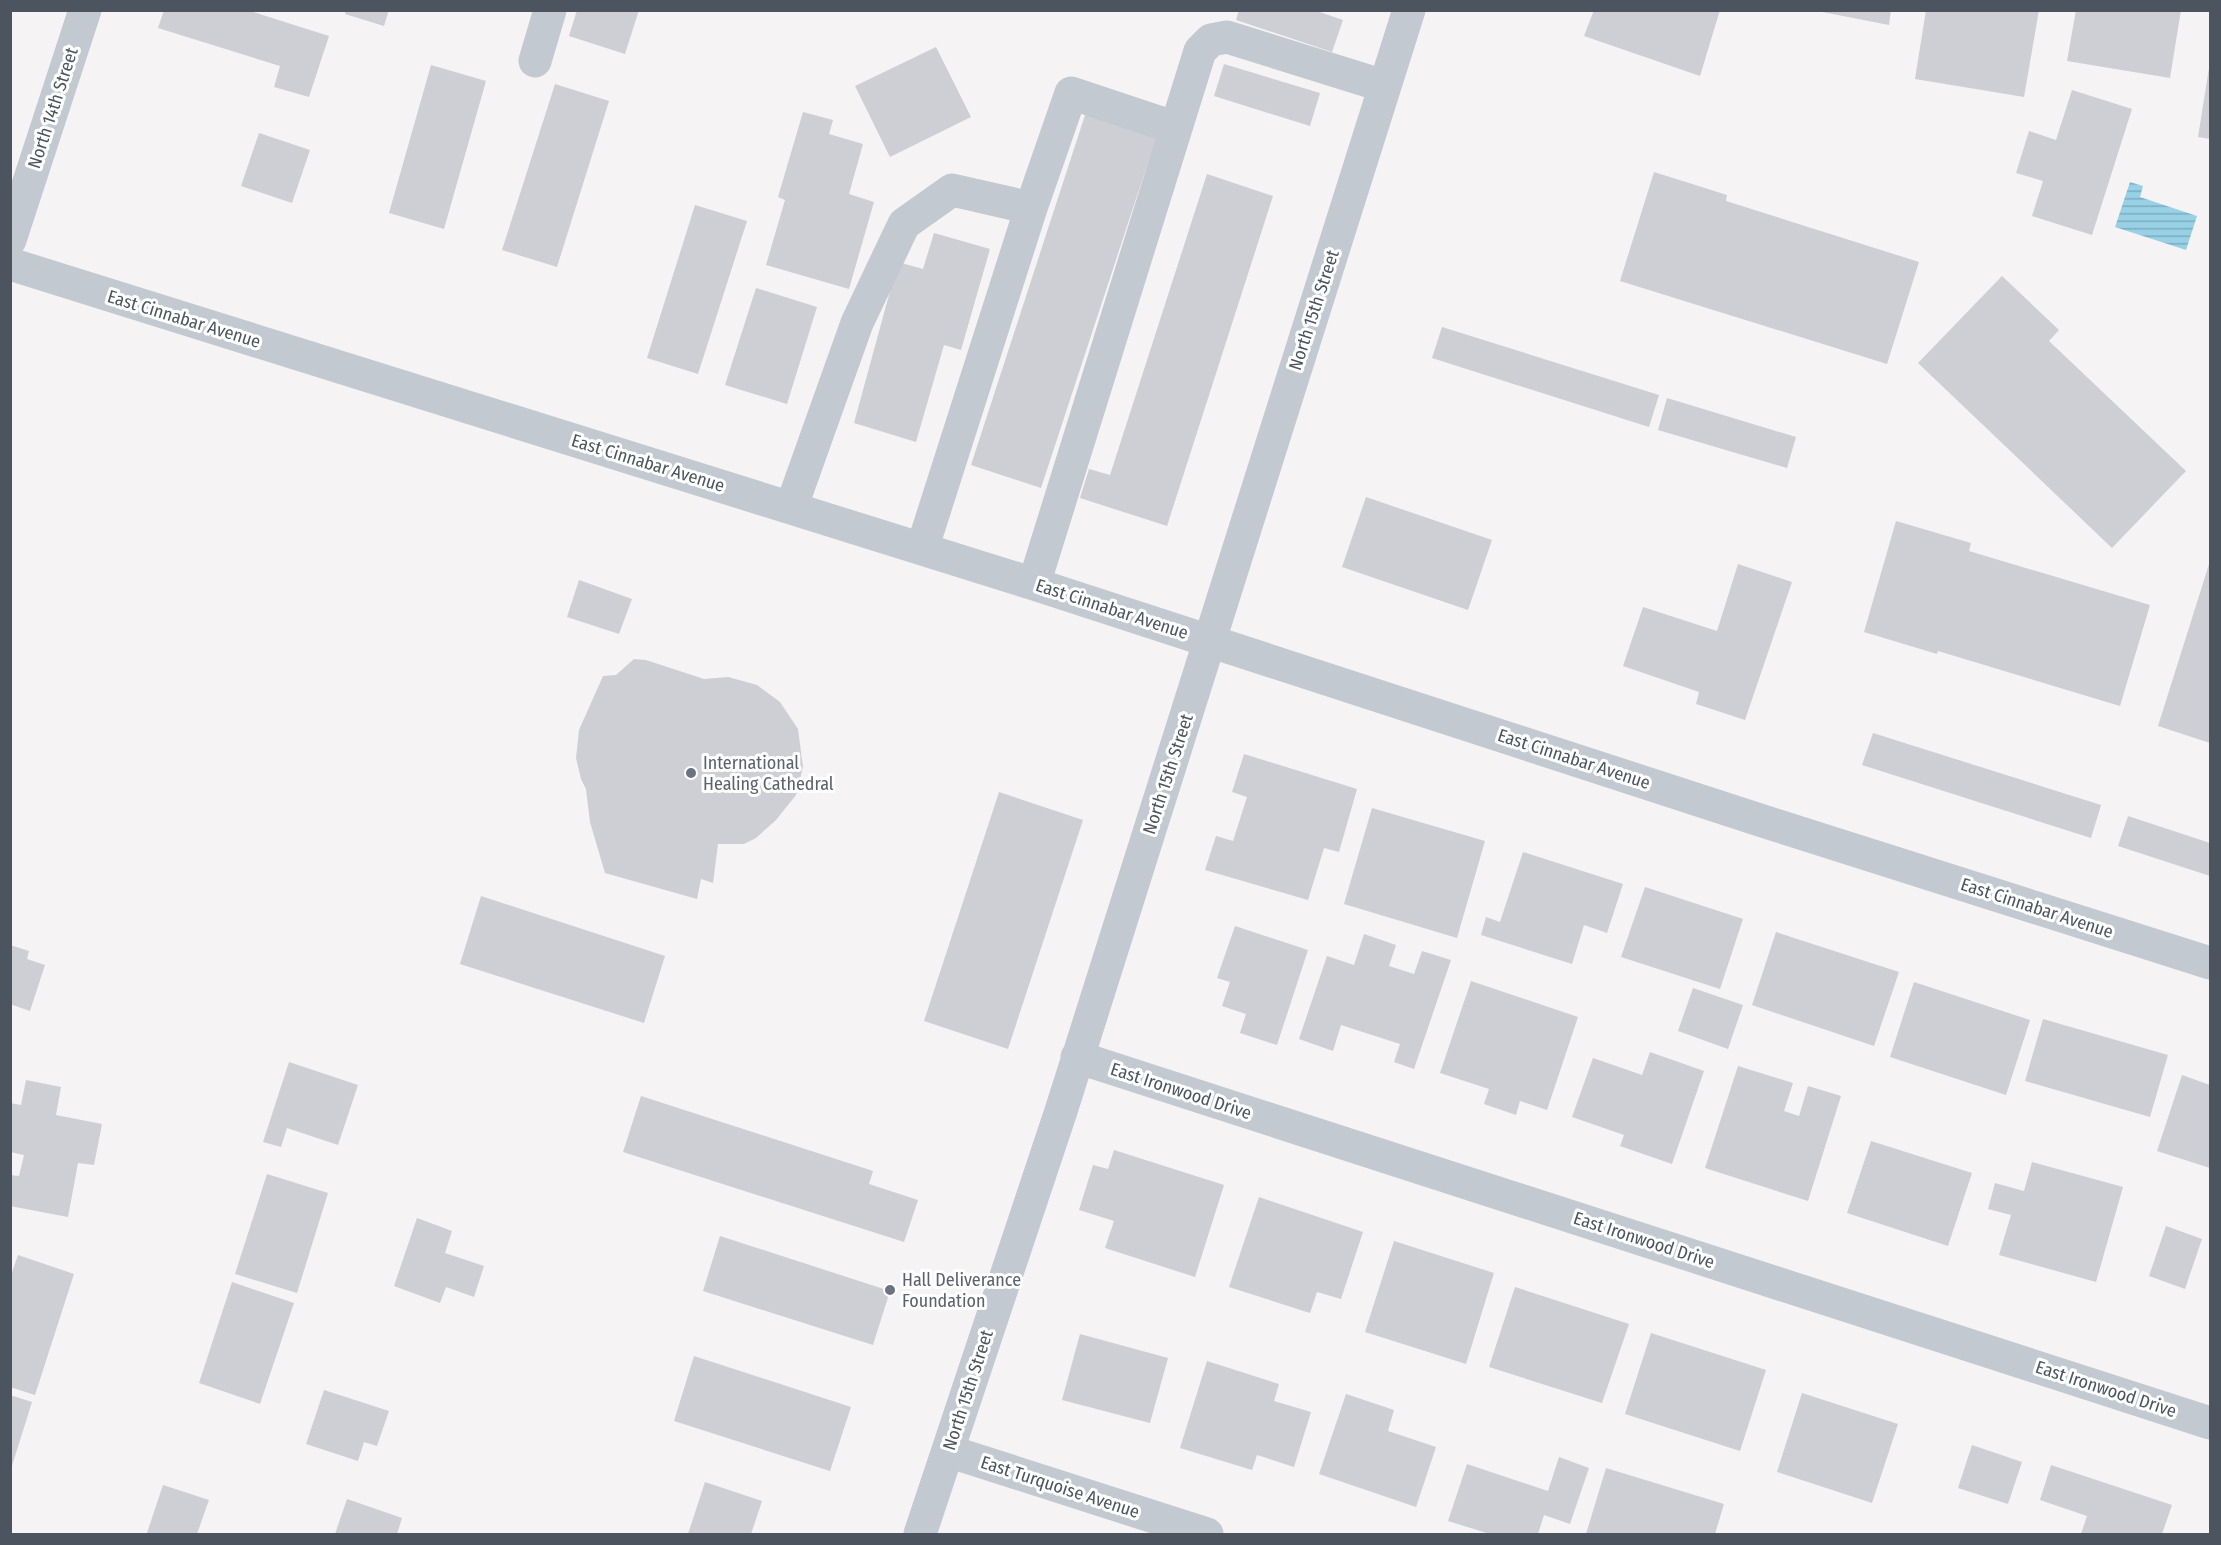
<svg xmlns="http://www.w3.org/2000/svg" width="2221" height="1545" viewBox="0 0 2221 1545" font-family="'Fira Sans Condensed',sans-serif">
<defs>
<pattern id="water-rules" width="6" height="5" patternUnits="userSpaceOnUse" patternTransform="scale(1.5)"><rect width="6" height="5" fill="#98d1e6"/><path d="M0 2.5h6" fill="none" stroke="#7eacbe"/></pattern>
</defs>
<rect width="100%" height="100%" fill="#f5f3f3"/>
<path fill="url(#water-rules)" d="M2130,182L2143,186L2140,197L2197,216L2186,250L2115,227Z"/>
<path fill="#cdcfd5" d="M164,10H247L329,36L309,97L274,87L280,66L158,28Z
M346,10H389L384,26L345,14Z
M577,10H639L625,54L569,36Z
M1239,10H1314L1343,20L1332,52L1236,20Z
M1594,10H1720L1700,76L1584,36Z
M1812,10H1891L1889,25Z
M1926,10H2039L2024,97L1915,79Z
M2076,10H2181L2170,78L2067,61Z
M936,47L971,117L890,157L855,86Z
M1224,64L1320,93L1310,126L1214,96Z
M431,65L486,81L444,229L389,213Z
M2209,68H2210V139L2198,137Z
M555,84L609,101L557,267L502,250Z
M2072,90L2132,109L2092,235L2032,216L2043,181L2016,173L2029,131L2056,140Z
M1087,109L1158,132L1041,488L971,465Z
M803,112L833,120L829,134L863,144L849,194L874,202L849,289L766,265L785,200L778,197Z
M259,133L310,150L292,203L241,186Z
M1654,172L1727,195L1726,201L1919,262L1887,364L1620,281Z
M1207,174L1273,196L1167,526L1080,498L1089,469L1110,475Z
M695,205L747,221L698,374L647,358Z
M934,233L990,249L961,350L944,345L916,442L854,423L898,262L923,269Z
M2002,276L2059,330L2049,341L2186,471L2112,548L1918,363Z
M756,288L817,307L787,404L725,385Z
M1442,327L1659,395L1649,427L1432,358Z
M1667,398L1796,437L1787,468L1658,430Z
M1366,497L1492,540L1468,610L1342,567Z
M1896,521L1971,543L1969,551L2150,605L2120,706L1938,651L1937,654L1864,632Z
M2210,561V743L2158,726Z
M1738,564L1792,582L1745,720L1696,704L1699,692L1623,666L1643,607L1717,631Z
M579,580L632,599L619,634L567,617Z
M634,659L646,660L704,679L728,677L757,685L780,702L798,729L803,767L796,795L776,820L756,838L744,844H718L713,883L701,879L697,899L605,873L590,822L586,789L581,779L576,758L579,730L603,676L616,675Z
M1873,733L2101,805L2091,838L1862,765Z
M1244,754L1357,789L1339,852L1324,848L1308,900L1205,870L1216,836L1233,841L1247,797L1232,792Z
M999,792L1083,820L1008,1049L924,1021Z
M1372,808L1485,841L1457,938L1344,904Z
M2128,816L2210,843V876L2118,846Z
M1523,852L1623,884L1607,933L1584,925L1572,964L1481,935L1486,917L1500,922Z
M1645,887L1743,919L1720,989L1621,957Z
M481,896L665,956L644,1023L460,964Z
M1235,926L1308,950L1277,1045L1240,1033L1246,1014L1222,1006L1230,982L1217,978Z
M1776,932L1899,972L1874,1046L1752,1005Z
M1364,934L1396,945L1389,966L1414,974L1422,951L1451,960L1414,1069L1394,1062L1400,1044L1341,1025L1333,1051L1299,1039L1327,956L1354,965Z
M10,945L29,951L27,959L45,965L30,1011L10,1004Z
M1471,981L1578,1017L1547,1110L1520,1101L1516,1115L1484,1104L1489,1089L1440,1073Z
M1914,982L2030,1020L2006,1095L1890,1057Z
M1693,988L1743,1005L1728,1049L1678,1031Z
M2043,1019L2168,1055L2150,1117L2025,1081Z
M1650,1052L1704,1071L1672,1164L1620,1146L1624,1135L1572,1117L1593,1058L1642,1075Z
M289,1062L358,1085L338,1145L287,1128L281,1147L263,1142Z
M1738,1066L1793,1083L1784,1111L1799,1116L1808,1086L1841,1096L1808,1201L1705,1168Z
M2182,1075L2210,1085V1168L2157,1151Z
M26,1080L61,1087L56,1115L102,1124L94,1165L78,1163L68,1217L10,1206V1175L19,1176L24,1155L10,1152V1103L21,1105Z
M641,1096L873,1171L869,1184L918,1200L904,1242L623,1152Z
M1871,1141L1972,1173L1948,1246L1847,1213Z
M1114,1150L1224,1185L1195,1277L1105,1248L1114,1221L1079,1210L1093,1165L1108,1169Z
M2032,1162L2123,1187L2096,1282L1999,1255L2011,1215L1988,1209L1995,1183L2024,1191Z
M267,1174L328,1193L297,1293L235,1274Z
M1259,1197L1363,1232L1341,1299L1317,1292L1310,1313L1229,1287Z
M417,1218L452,1231L445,1253L484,1266L474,1297L446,1287L440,1303L394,1286Z
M2166,1226L2202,1239L2185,1289L2149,1276Z
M720,1236L890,1291L873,1345L703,1291Z
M1394,1241L1494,1273L1466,1364L1365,1332Z
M18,1255L74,1274L35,1395L10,1387V1278Z
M232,1282L294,1303L260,1404L199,1383Z
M1515,1287L1629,1324L1602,1403L1489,1367Z
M1651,1333L1766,1370L1740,1451L1625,1414Z
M1080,1334L1168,1358L1150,1423L1062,1400Z
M694,1356L851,1407L830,1471L674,1421Z
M1207,1361L1279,1384L1274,1401L1311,1412L1294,1467L1257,1455L1252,1470L1180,1448Z
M324,1390L389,1411L377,1446L364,1442L358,1461L306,1444Z
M1802,1393L1898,1424L1872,1503L1777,1472Z
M1346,1394L1394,1410L1388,1431L1436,1447L1416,1507L1319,1474Z
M10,1395L32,1402L11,1469H10Z
M1972,1445L2022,1462L2008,1504L1958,1488Z
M1559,1457L1589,1468L1570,1524L1544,1515L1538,1534H1490L1448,1521L1467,1464L1548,1491Z
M2051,1465L2172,1505L2162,1534H2081L2087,1516L2040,1500Z
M1606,1468L1724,1504L1715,1534H1586Z
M705,1482L762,1501L751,1534H688Z
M163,1485L209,1500L197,1534L147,1533Z
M347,1499L402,1518L397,1534H335Z"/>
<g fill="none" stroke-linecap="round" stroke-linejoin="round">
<path stroke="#c2c9d0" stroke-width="33" d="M535,61L550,10
M1031,208L1071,93L1176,128
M10,240L85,10
M10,264L1034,584L1772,824L2210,963
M791,508L857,323L904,224L952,190L1031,208L922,549
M1034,584L1200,51L1211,40L1227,37L1384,86
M1077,1057L2210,1423
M948,1451L1207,1534
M920,1534L1061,1111L1409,10"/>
</g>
<g fill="#6b7280" stroke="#fff" stroke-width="2">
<circle cx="691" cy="773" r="6"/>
<circle cx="890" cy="1290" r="6"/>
</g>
<g text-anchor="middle" stroke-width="6" stroke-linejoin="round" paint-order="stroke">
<g font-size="18" fill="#4c555f" stroke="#fff">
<text transform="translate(53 108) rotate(-72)" y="6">North 14th Street</text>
<text transform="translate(1314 310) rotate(-72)" y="6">North 15th Street</text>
<text transform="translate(184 319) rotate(17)" y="6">East Cinnabar Avenue</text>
<text transform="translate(648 463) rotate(17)" y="6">East Cinnabar Avenue</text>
<text transform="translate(1112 609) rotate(18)" y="6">East Cinnabar Avenue</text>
<text transform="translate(1574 759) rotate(18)" y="6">East Cinnabar Avenue</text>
<text transform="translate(1168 774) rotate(-72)" y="6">North 15th Street</text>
<text transform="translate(2037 908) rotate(18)" y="6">East Cinnabar Avenue</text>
<text transform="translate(1181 1091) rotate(18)" y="6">East Ironwood Drive</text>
<text transform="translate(1644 1240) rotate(18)" y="6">East Ironwood Drive</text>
<text transform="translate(2106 1389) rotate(18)" y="6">East Ironwood Drive</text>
<text transform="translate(968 1390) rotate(-72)" y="6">North 15th Street</text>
<text transform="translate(1060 1487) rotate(18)" y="6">East Turquoise Avenue</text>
</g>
<g font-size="18" fill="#5b616d" stroke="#fff" text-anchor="start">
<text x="703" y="769">International<tspan x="703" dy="21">Healing Cathedral</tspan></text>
<text x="902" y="1286">Hall Deliverance<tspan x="902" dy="21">Foundation</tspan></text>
</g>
</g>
<rect width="2221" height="1545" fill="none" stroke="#4c555f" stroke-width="24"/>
</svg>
